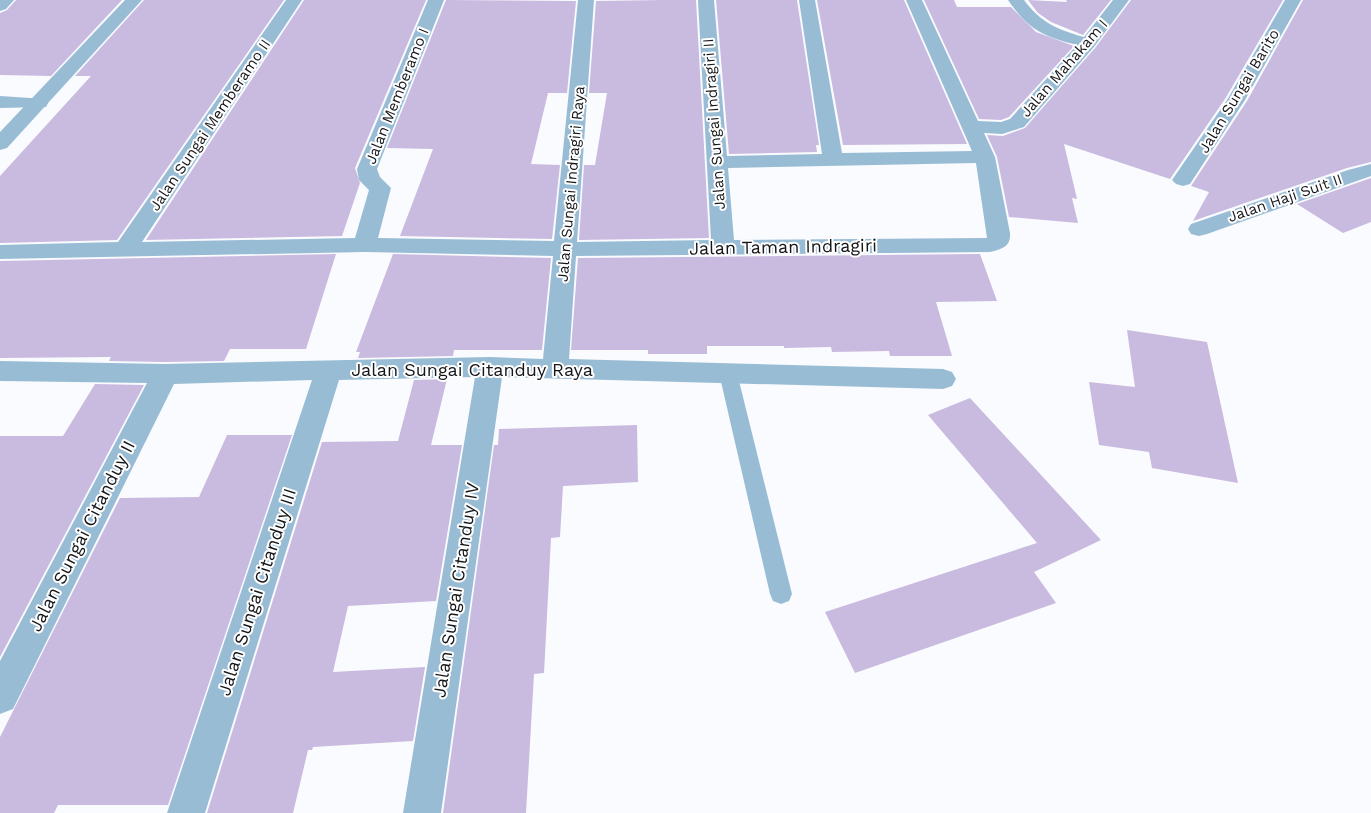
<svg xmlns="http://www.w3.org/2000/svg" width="1371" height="813" viewBox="0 0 1371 813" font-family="'Work Sans',sans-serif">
<rect width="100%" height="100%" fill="#fafbfe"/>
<path fill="#c9bae0" d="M16,0H122L51,76L0,75V13L7,10Z
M144,0H284L117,240L0,243V176L91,76H75Z
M304,0H426L355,168L360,183L342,236L146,240Z
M446,0L576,1L567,93H548L531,164L560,165L552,239L400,236L433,149L387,148Z
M663,0H696L709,238L579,240L584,165H595L607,93H589L596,1Z
M716,0H797L819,145H816L817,152L729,154Z
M817,0H904L967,144L843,145Z
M924,0H954L957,7H1011L1036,32L1074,46L1009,117L1001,120L979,119Z
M1028,0L1067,2L1066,0H1111L1083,35L1051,22L1038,13Z
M1131,0H1283L1225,99L1170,179L1064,144L1077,199L1072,198L1078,223L1009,217L997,157L987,135L1003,136L1025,128L1095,48Z
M1303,0H1371V162L1347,168L1193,221L1209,192L1191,186L1247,101Z
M1371,178V222L1343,233L1297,204Z
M336,254L306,349H230L224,361L165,362L109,361L111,357L0,358V261Z
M393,254L551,258L542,350H454L453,356L358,358L360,352H356Z
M980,254L997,301L936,302L952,356H890L889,351L832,352L831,347L784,348V346H707V354H648V350H571L578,258Z
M1127,330L1207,342L1238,483L1152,468L1149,452L1099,445L1089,382L1135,387Z
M447,379L431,445H462L436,601L348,606L333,672L425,667L413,741L313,747L312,750H308L293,813H207L322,442L398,441L414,380Z
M95,384L144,385L0,657V436H63Z
M970,398L1101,540L1034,572L1056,603L855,673L825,612L1037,543L928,415Z
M637,425L638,482L563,486L560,537L551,538L544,673L534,674L526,813H443L494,445H498L499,429Z
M227,435H292L168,805H58L54,813H0V737L120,498L199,497Z"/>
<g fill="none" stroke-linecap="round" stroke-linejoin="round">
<path fill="#99bcd5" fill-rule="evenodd" d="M728,366L734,368L737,373L792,594L789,601L781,604L773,601L770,594L719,373L722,368Z"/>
<path fill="#99bcd5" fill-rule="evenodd" d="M0,0H14L6,9L0,11Z
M286,0H302L142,242L355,238L369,190L359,180L357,169L428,0H444L377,169L380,177L391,188L378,238L554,241L578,0H594L577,242L711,240L698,0H714L727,156L822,154L799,0H815L842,153L972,151L906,0H922L978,121L1001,122L1010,119L1077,45C1042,36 1029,30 1008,0H1024C1040,22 1058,30 1084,37L1113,0H1129L1094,47L1024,127L1002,134L984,133L995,157L1010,233C1011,247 1002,249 990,252L576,256L569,359L943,369L952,372L956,379L952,386L943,389L502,377L441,813H403L475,377L339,380L205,813H167L312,380L174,384L13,709L0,714V661L147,383L0,381V361L165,364L490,357L543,359L553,256L365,252L0,259V245L118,242ZM976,163L987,238L734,240L728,168Z
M1285,0H1301L1245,100L1190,184L1183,186L1176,184L1172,180L1227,100Z
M0,96L46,99L48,103L46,107L0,108Z
M1371,164V176L1207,234L1199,236L1191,234L1188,229L1191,224L1348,170Z"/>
<path fill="#99bcd5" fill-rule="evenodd" d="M125,0H142L7,148L0,150V132Z"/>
</g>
<g text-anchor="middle" stroke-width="4" stroke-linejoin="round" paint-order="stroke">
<g font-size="15" fill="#151619" stroke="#fff">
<text transform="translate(1064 68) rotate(-49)" y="5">Jalan Mahakam I</text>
<text transform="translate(1239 91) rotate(-59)" y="5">Jalan Sungai Barito</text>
<text transform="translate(397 96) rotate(-68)" y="5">Jalan Memberamo I</text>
<text transform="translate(714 124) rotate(-94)" y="5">Jalan Sungai Indragiri II</text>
<text transform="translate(210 125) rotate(-56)" y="5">Jalan Sungai Memberamo II</text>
<text transform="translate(571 184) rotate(-85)" y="5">Jalan Sungai Indragiri Raya</text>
<text transform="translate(1285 198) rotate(-19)" y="5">Jalan Haji Suit II</text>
</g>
<g font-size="18" fill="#151619" stroke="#fff">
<text transform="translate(783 247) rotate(-1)" y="6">Jalan Taman Indragiri</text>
<text x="472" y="376">Jalan Sungai Citanduy Raya</text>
<text transform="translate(82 536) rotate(-63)" y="6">Jalan Sungai Citanduy II</text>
<text transform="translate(456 590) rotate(-81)" y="6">Jalan Sungai Citanduy IV</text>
<text transform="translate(257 592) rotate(-72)" y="6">Jalan Sungai Citanduy III</text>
</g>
</g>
</svg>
